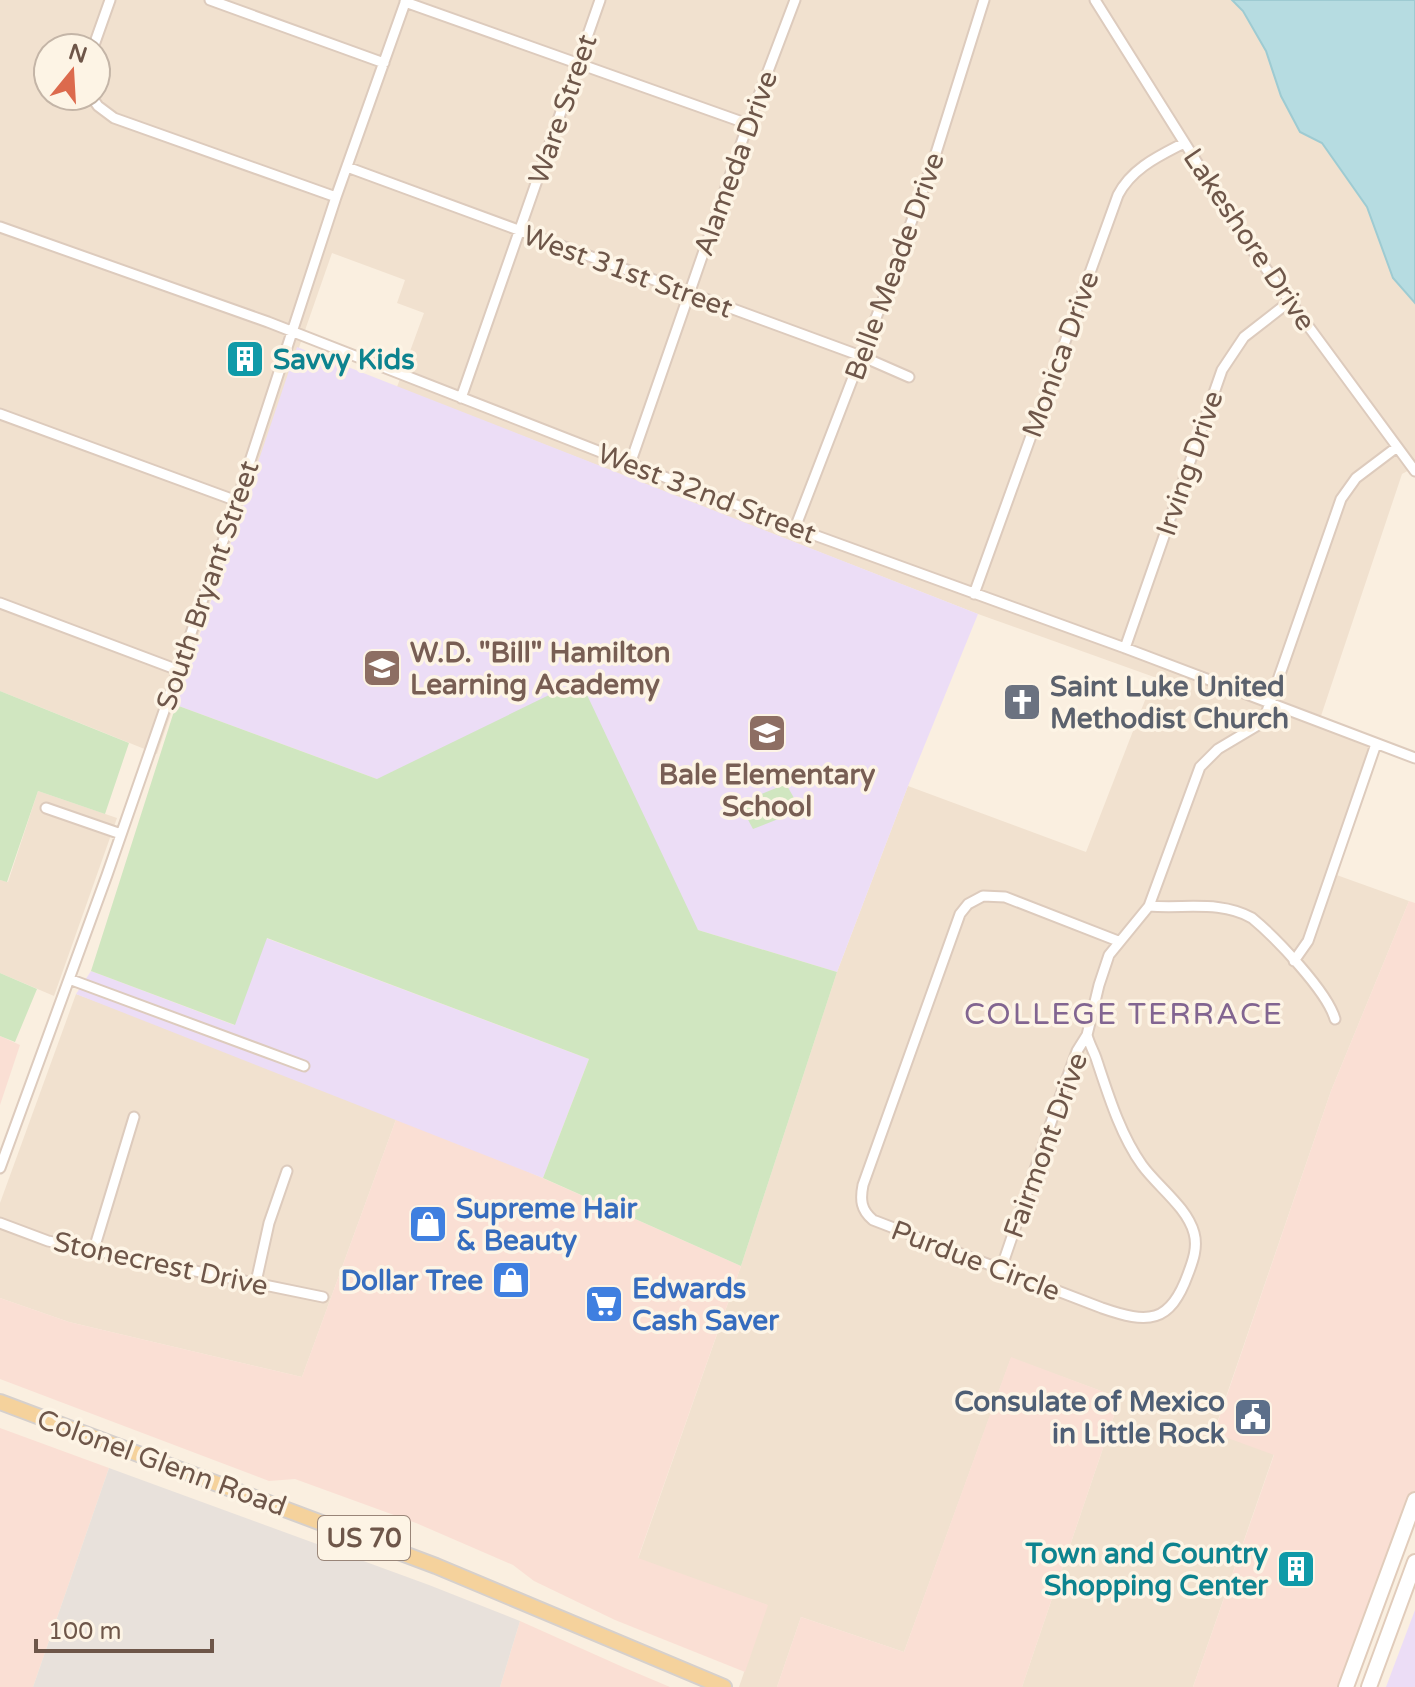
<svg xmlns="http://www.w3.org/2000/svg" width="1415" height="1687" viewBox="0 0 1415 1687" font-family="'Varela Round',sans-serif">
<rect width="100%" height="100%" fill="#faefe0"/>
<path fill="#f1e1cf" fill-rule="evenodd" d="M0,0H1415V467L1402,474L1319,722L1376,744L1331,873L1409,901L1331,1091L1214,1432L1274,1454L1193,1687H1022L1120,1398L1011,1358L904,1652L801,1617L777,1687H739L767,1605L638,1559L741,1266L837,972L908,786L1086,852L1154,677L978,614L397,387L424,313L397,303L405,280L332,253L157,754L0,691ZM48,48H96V96H48Z
M38,791L117,818L54,996L0,973V880L8,882Z
M76,994L398,1114L302,1377L69,1322L0,1298V1203Z"/>
<path fill="#fadfd4" d="M1409,901L1415,903V1500L1346,1687H1193L1274,1455L1214,1433L1331,1091Z
M0,1036L20,1045L0,1105Z
M398,1114L741,1266L638,1558L768,1605L745,1672L615,1620L534,1581L513,1565L416,1523L295,1479L269,1481L0,1379V1298L69,1322L302,1377Z
M1011,1357L1120,1398L1022,1687H777L801,1617L904,1652Z
M0,1428L109,1468L33,1687H0Z
M520,1621L625,1668L670,1687H500Z"/>
<path fill="#e8e1db" d="M109,1468L429,1585L520,1621L500,1687H33Z"/>
<path fill="#ecddf6" d="M297,347L978,614L908,786L837,972L698,930L377,779L176,705Z
M266,938L589,1059L543,1178L76,994L91,971L234,1025Z
M1415,1610V1687H1386L1389,1679Z"/>
<path fill="#d0e6c0" d="M580,680L698,930L837,972L741,1266L543,1178L589,1059L267,938L235,1025L91,971L176,705L377,779Z
M0,691L129,743L105,814L38,791L7,882L0,880Z
M786,784L801,810L753,829L739,803Z
M0,973L37,989L15,1042L0,1036Z"/>
<path fill="#b6dce1" stroke="#9ecbd2" stroke-width="2" d="M1232,0H1415V303L1393,278L1367,207L1322,143L1300,132L1281,96L1266,51L1243,11Z"/>
<g fill="none" stroke-linecap="round" stroke-linejoin="round">
<defs>
<path id="minor" d="M210,0L384,63
M1095,0L1250,247L1415,471
M405,2L748,124
M93,48L110,0
M91,96L98,106L114,118L336,197
M347,167L861,356L909,377
M0,227L268,322L795,528L1125,648L1415,758
M461,398L600,0
M0,414L237,501
M630,464L748,124L795,0
M795,528L891,279L936,153L984,0
M974,594L1118,195C1132,168 1159,156 1184,143
M0,603L178,670
M1125,648L1222,370L1244,337L1289,302
M46,808L121,834
M1149,906C1184,909 1220,900 1252,918C1275,937 1327,991 1335,1019
M1294,961L1308,941L1376,744
M69,979L304,1066
M1087,1035C1089,1043 1093,1050 1096,1058C1108,1094 1120,1134 1142,1165C1157,1186 1187,1207 1194,1233C1198,1247 1193,1261 1188,1274C1170,1324 1148,1324 1102,1308L873,1220C861,1210 860,1200 863,1185L960,914L968,904L983,896L1005,897L1118,941
M0,1168L107,875L237,501L336,197L406,0
M0,1223L48,1241L323,1297
M94,1249L134,1117
M1001,1269L1057,1105L1077,1051L1087,1035L1099,985L1109,955L1149,906L1200,767L1218,749L1260,724L1264,720L1341,499L1356,478L1397,447
M256,1282L269,1223L287,1171"/>
<path id="secondary" d="M1346,1687L1415,1500
M1369,1687L1415,1562"/>
<path id="primary" d="M0,1402L436,1566L724,1687"/>
</defs>
<use href="#minor" stroke="#ddcbbd" stroke-width="13"/>
<use href="#secondary" stroke="#e1ccbb" stroke-width="18"/>
<use href="#primary" stroke="#d6d0cc" stroke-width="18"/>
<use href="#minor" stroke="#fff" stroke-width="9"/>
<use href="#secondary" stroke="#fff" stroke-width="14"/>
<use href="#primary" stroke="#f5d29c" stroke-width="14"/>
</g>
<defs>
<symbol id="building-square" viewBox="-11 -11 22 22"><rect x="-9" y="-9" width="18" height="18" rx="4" fill="#0f9aa8" stroke="#fdf4e5"/><path d="M-4-6H4V6H1V3H-1V6H-4ZM-2.5-4.3h1.7v1.8h-1.7ZM.8-4.3h1.7v1.8H.8ZM-2.5-1h1.7V.8h-1.7ZM.8-1h1.7V.8H.8Z" fill="#fff"/></symbol>
<symbol id="school-square" viewBox="-11 -11 22 22"><rect x="-9" y="-9" width="18" height="18" rx="4" fill="#8d6e63" stroke="#fdf4e5"/><path d="M0-5L7-2L0 1L-7-2ZM-4 1L0 2.5L4 1V4Q0 6-4 4Z" fill="#fff"/></symbol>
<symbol id="church-square" viewBox="-11 -11 22 22"><rect x="-9" y="-9" width="18" height="18" rx="4" fill="#6b7280" stroke="#fdf4e5"/><path d="M-1.2-6h2.4v3.5h3.3v2.4h-3.3V6h-2.4V-.1h-3.3v-2.4h3.3Z" fill="#fff"/></symbol>
<symbol id="shop-square" viewBox="-11 -11 22 22"><rect x="-9" y="-9" width="18" height="18" rx="4" fill="#3f7fe0" stroke="#fdf4e5"/><path d="M-5-2.5h2.3a2.7 3.5 0 0 1 5.4 0H5L5.5 6h-11ZM-1.5-2.5h3a1.5 2.3 0 0 0-3 0Z" fill="#fff"/></symbol>
<symbol id="supermarket-square" viewBox="-11 -11 22 22"><rect x="-9" y="-9" width="18" height="18" rx="4" fill="#3f7fe0" stroke="#fdf4e5"/><path d="M-6-5.5h2.5l.6 2H6L4.5 2H-2.5L-4.4-4H-6ZM-1.5 3.2a1.3 1.3 0 1 0 .1 0ZM3 3.2a1.3 1.3 0 1 0 .1 0Z" fill="#fff"/></symbol>
<symbol id="civic-square" viewBox="-11 -11 22 22"><rect x="-9" y="-9" width="18" height="18" rx="4" fill="#5c6f8a" stroke="#fdf4e5"/><path d="M-.6-6.5H3V-4.5H.6V-3L4-1V1h2V6H-6V1h2V-1L-.6-3ZM-1.2 2.5V6h2.4V2.5Z" fill="#fff"/></symbol>
</defs>
<g fill-rule="evenodd">
<use href="#building-square" x="223" y="337" width="44" height="44"/>
<use href="#school-square" x="360" y="646" width="44" height="44"/>
<use href="#church-square" x="1000" y="680" width="44" height="44"/>
<use href="#school-square" x="745" y="711" width="44" height="44"/>
<use href="#shop-square" x="406" y="1202" width="44" height="44"/>
<use href="#shop-square" x="489" y="1258" width="44" height="44"/>
<use href="#supermarket-square" x="582" y="1282" width="44" height="44"/>
<use href="#civic-square" x="1231" y="1395" width="44" height="44"/>
<use href="#building-square" x="1274" y="1547" width="44" height="44"/>
</g>
<g text-anchor="middle" stroke-width="7" stroke-linejoin="round" paint-order="stroke">
<rect fill="#fdf4e5" stroke="#998578" stroke-width="2" x="318" y="1516" width="92" height="44" rx="6"/>
<g font-size="26" font-weight="bold" fill="#6e5649">
<text x="364" y="1547">US 70</text>
</g>
<g font-size="28" fill="#6e5649" stroke="#fdf4e5">
<text transform="translate(562 109) rotate(-71)" y="10">Ware Street</text>
<text transform="translate(735 163) rotate(-70)" y="10">Alameda Drive</text>
<text transform="translate(1250 239) rotate(56)" y="10">Lakeshore Drive</text>
<text transform="translate(894 266) rotate(-70)" y="10">Belle Meade Drive</text>
<text transform="translate(628 271) rotate(20)" y="10">West 31st Street</text>
<text transform="translate(1060 354) rotate(-70)" y="10">Monica Drive</text>
<text transform="translate(1189 463) rotate(-71)" y="10">Irving Drive</text>
<text transform="translate(707 493) rotate(21)" y="10">West 32nd Street</text>
<text transform="translate(207 585) rotate(-71)" y="10">South Bryant Street</text>
<text transform="translate(1045 1145) rotate(-70)" y="10">Fairmont Drive</text>
<text transform="translate(976 1260) rotate(21)" y="10">Purdue Circle</text>
<text transform="translate(161 1263) rotate(12)" y="10">Stonecrest Drive</text>
<text transform="translate(162 1462) rotate(20)" y="10">Colonel Glenn Road</text>
</g>
<g font-size="28" font-weight="bold" fill="#0d838f" stroke="#fdf4e5" text-anchor="start">
<text x="273" y="369">Savvy Kids</text>
<text x="1268" y="1563" text-anchor="end">Town and Country<tspan x="1268" dy="32">Shopping Center</tspan></text>
</g>
<g font-size="28" font-weight="bold" fill="#785e54" stroke="#fdf4e5" text-anchor="start">
<text x="410" y="662">W.D. "Bill" Hamilton<tspan x="410" dy="32">Learning Academy</tspan></text>
<text x="767" y="784" text-anchor="middle">Bale Elementary<tspan x="767" dy="32">School</tspan></text>
</g>
<g font-size="28" font-weight="bold" fill="#5b616d" stroke="#fdf4e5" text-anchor="start">
<text x="1050" y="696">Saint Luke United<tspan x="1050" dy="32">Methodist Church</tspan></text>
</g>
<g font-size="28" font-weight="bold" fill="#366cbe" stroke="#fdf4e5" text-anchor="start">
<text x="456" y="1218">Supreme Hair<tspan x="456" dy="32">&amp; Beauty</tspan></text>
<text x="483" y="1290" text-anchor="end">Dollar Tree</text>
<text x="632" y="1298">Edwards<tspan x="632" dy="32">Cash Saver</tspan></text>
</g>
<g font-size="28" font-weight="bold" fill="#4e5e75" stroke="#fdf4e5" text-anchor="end">
<text x="1225" y="1411">Consulate of Mexico<tspan x="1225" dy="32">in Little Rock</tspan></text>
</g>
<g font-size="30" letter-spacing="2" fill="#826591" stroke="#fdf4e5">
<text x="1124" y="1024">COLLEGE TERRACE</text>
</g>
</g>
<g transform="translate(72 72) rotate(18)"><circle r="38" fill="#fdf4e5" stroke="#c4b5a7" stroke-width="2"/>
<path d="M0-6L14 30L0 20L-14 30Z" fill="#dc6a4d"/>
<text y="-12" font-size="22" font-weight="bold" text-anchor="middle" fill="#6e5649">N</text>
</g>
<path d="M36 1639v12h176v-12" fill="none" stroke="#6e5649" stroke-width="4"/>
<text x="48" y="1639" font-size="24" fill="#6e5649" stroke="#fdf4e5" stroke-width="6" paint-order="stroke">100 m</text>
</svg>
